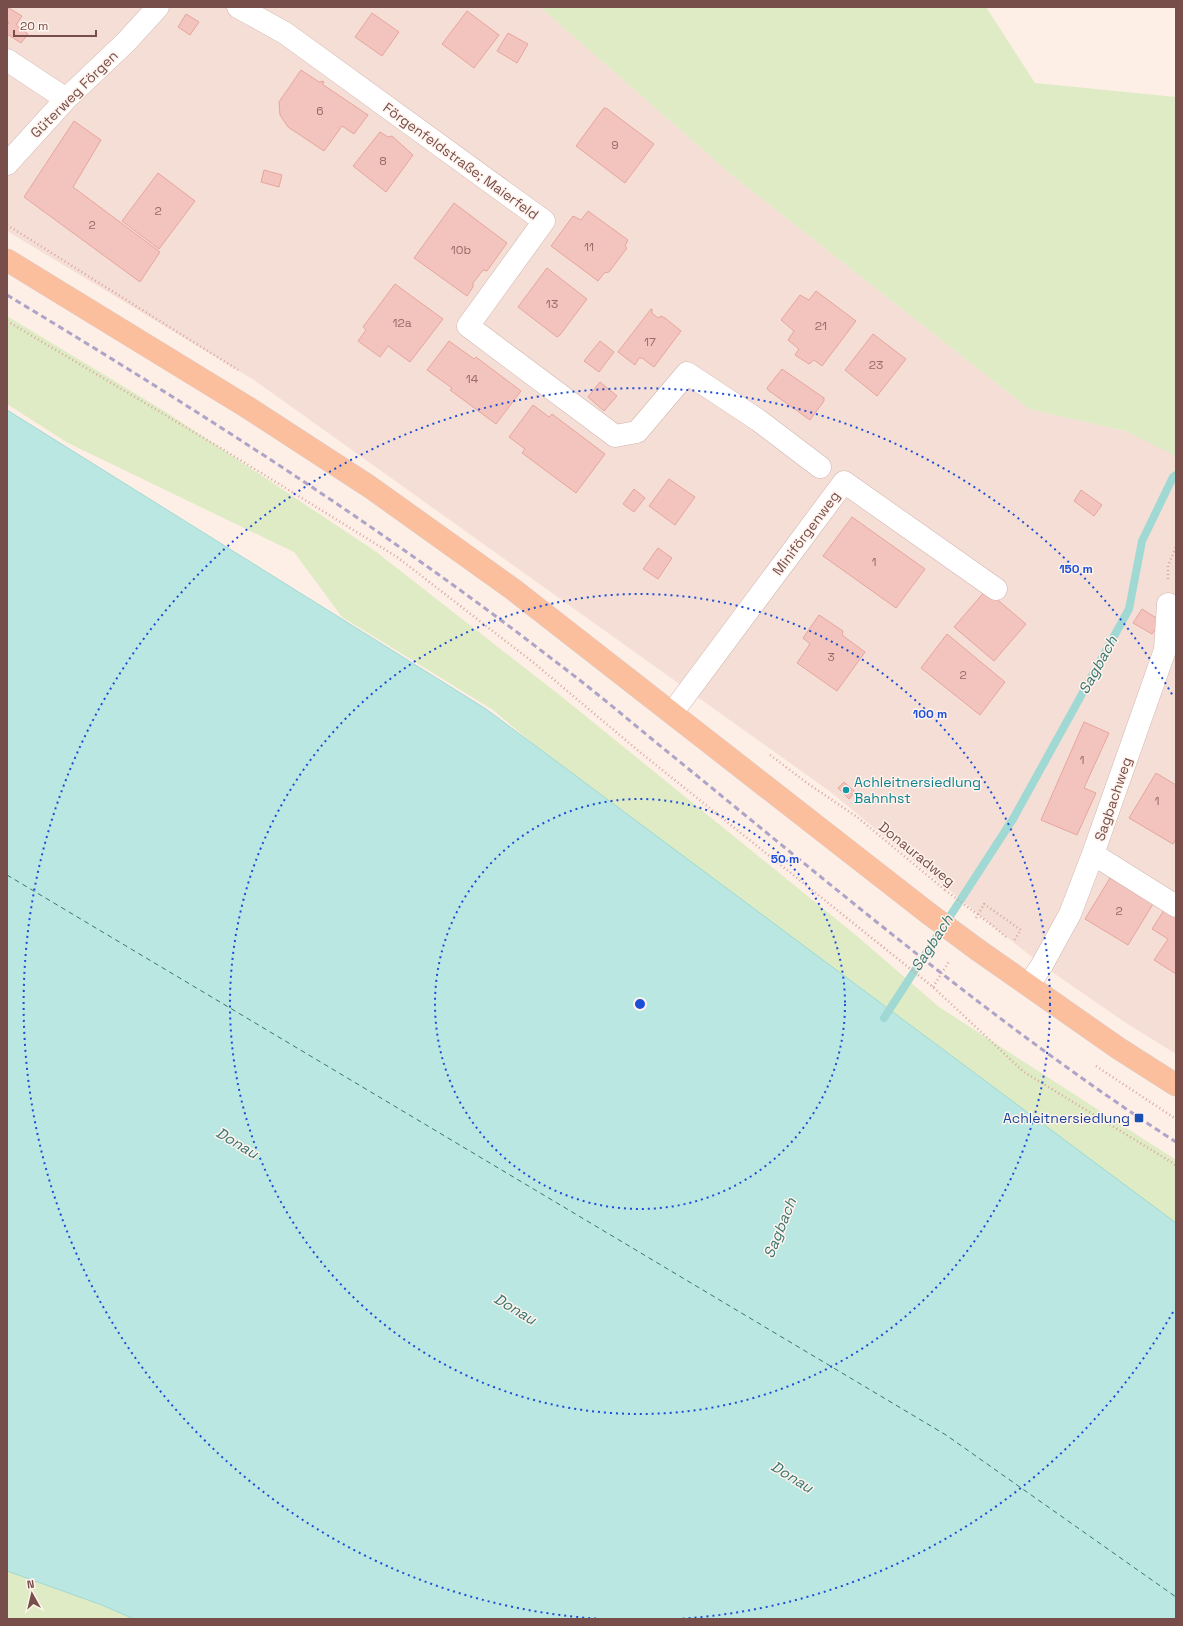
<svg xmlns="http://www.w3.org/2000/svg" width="1183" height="1626" viewBox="0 0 1183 1626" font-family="'Space Grotesk',sans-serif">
<rect width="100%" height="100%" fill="#fdeee6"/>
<path fill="#f5ded5" d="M7,7H540L733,176L1029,409L1125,431L1175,454L1176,456V1054L1126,1023L1042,965L993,926L832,793L254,380L7,231Z"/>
<path fill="#dfebc4" d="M540,7H986L1035,83L1176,97V456L1125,431L1029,409L733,176Z
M7,316L169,414L375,551L562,697L857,936L939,1007L1176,1160V1223L1046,1184L724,905L493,710L342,617L294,552L68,443L7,404Z
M7,1571L102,1605L134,1619H7Z"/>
<path fill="#bae7e2" stroke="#a0d9d3" d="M7,410L486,709L1176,1223V1619H134L102,1605L7,1571Z"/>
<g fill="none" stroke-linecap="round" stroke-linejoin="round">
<path stroke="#a0d9d3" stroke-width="8" d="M884,1018L1013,819L1129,609L1142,541L1173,477L1176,475"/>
<path stroke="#3a7670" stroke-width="1" stroke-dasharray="5 4" stroke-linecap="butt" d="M7,875L946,1435L1176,1597"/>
</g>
<path fill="#f3c4bd" stroke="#e6a59d" d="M7,7L22,16L16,25L28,34L21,43L7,34V26L9,22L7,21Z
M467,11L499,35L474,68L442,44Z
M372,13L399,32L382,56L355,37Z
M186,14L199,22L190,35L178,27Z
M508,33L528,44L517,63L497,51Z
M301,70L319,82L323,81L324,83H322V84L368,115L354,134L342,126L324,151L288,127L280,115L279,102Z
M604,108H606L654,144L625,183L576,146Z
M74,121L101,140L73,187L160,252L140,282L24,197Z
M380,132L388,137L392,136L413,155L386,192L353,166Z
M264,170L282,175L279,187L261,182Z
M158,173L195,201L159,249L122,221Z
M454,203L507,243L487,271L483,270L473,283V287L467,296L414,258Z
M588,211L628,240L625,246L627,248L609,272L604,273L598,281L551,246L573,216L581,220Z
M547,268L587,299L560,335L557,337L518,307Z
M395,284L443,319L410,362L388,346L380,357L358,341L366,330L363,327Z
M816,291L856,321L822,366L814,360L809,364L795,355L799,349L788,340L794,331L781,320L800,295L809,300Z
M651,309H652V313L658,318L661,316L665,318L681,331L654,367L642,358H639L635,365L618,352Z
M873,334L906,359L877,396L845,370Z
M449,341L474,359L476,357L521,391L496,424L450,390L452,388L427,370Z
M600,341L614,352L599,372L584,361Z
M782,369L824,398V401L810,420L768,390L767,388Z
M600,382L617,396L604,411L588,397Z
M533,405L549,417L552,414L605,454L576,493L522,453L525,449L509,437Z
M669,479L695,497L675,525L649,506Z
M634,489L645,498L634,512L623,504Z
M1081,490L1102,505L1094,516L1074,501Z
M852,517L925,569L896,608L823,556Z
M658,548L672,558L658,579L643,569Z
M986,590L1026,624L994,661L954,627Z
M1142,609L1161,621L1152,634L1133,623Z
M819,615L843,631L842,635L865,652L837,691L797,663L810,644L803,638Z
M947,634L1005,682L980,715L921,668Z
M1084,722L1109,733L1084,788L1096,793L1077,835L1041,820Z
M1156,773L1176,785V839L1173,844L1129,818Z
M844,782L855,792L849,799L838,788Z
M1110,878L1153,904L1128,945L1085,919Z
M1166,907L1176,913V974L1154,960L1168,939L1152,929Z"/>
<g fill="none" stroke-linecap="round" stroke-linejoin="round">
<defs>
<path id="minor" d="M238,7L285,33L544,221L468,326L615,436L637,432L687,373L758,420L820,467
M7,60L66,99
M7,164L66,99L126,42L158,7
M672,713L844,482L996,589
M1093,854L1176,906
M1029,985L1042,965L1070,914L1093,854L1165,650L1168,604"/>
<path id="major" d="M7,260L247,407L370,487L514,590L928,913
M978,950L1118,1048L1176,1085"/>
</defs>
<use href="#minor" stroke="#d1b5ae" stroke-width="23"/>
<use href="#major" stroke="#d9cdcc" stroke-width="23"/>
<path stroke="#d8a7a0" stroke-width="2.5" stroke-dasharray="1 3" stroke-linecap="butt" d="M7,225L238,370
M7,321L224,450L397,557L534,663L641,753L933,987L1024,1072L1176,1165
M1168,579V566L1176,547
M770,755L807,783L857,817L945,890
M976,918L984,904L1021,930L1013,942
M993,926L1006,937
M933,987L950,960
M1096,1066L1176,1119"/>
<use href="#minor" stroke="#fff" stroke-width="22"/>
<use href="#major" stroke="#fcbf9e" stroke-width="22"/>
<path stroke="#ada4c7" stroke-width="3" stroke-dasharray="6 4" stroke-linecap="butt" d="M7,295C196,409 382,527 556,662C595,691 632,723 669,753C834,887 997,1026 1176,1142"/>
<defs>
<path id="major-bridge" d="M928,913L978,950"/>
</defs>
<use href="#major-bridge" stroke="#d9cdcc" stroke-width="23" stroke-linecap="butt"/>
<path stroke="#d8a7a0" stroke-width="2.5" stroke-dasharray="1 3" stroke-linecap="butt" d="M945,890L993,926"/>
<use href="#major-bridge" stroke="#fcbf9e" stroke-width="22"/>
</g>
<g fill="none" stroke="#1d4ed8" stroke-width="2" stroke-dasharray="2 4">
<circle cx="640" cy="1004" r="205"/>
<circle cx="640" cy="1004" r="410"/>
<path d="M1173 1312A616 616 0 0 1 678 1619M602 1619A616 616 0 1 1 1173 696"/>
</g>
<circle fill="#0f9aa8" stroke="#fff3ed" stroke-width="1.5" cx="846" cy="790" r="4"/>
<rect fill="#1a4fb4" stroke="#fff3ed" stroke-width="1.5" x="1134" y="1113" width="10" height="10" rx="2"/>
<g text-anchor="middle" stroke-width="3" stroke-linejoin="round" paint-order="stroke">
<g font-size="12" fill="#966c67">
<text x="320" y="115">6</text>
<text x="615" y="149">9</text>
<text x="383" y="165">8</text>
<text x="158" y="215">2</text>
<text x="92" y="229">2</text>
<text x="589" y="251">11</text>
<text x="461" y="254">10b</text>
<text x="552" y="308">13</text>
<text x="402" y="327">12a</text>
<text x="821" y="330">21</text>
<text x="650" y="346">17</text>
<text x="876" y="369">23</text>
<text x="472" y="383">14</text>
<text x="874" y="566">1</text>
<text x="831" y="661">3</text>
<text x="963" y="679">2</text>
<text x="1082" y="764">1</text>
<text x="1157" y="805">1</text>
<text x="1119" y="915">2</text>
</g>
<g font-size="14" fill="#774e4a" stroke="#fff3ed">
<text transform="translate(74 94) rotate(-45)" y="5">Güterweg Förgen</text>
<text transform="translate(461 161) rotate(36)" y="5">Förgenfeldstraße; Maierfeld</text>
<text transform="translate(806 533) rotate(-53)" y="5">Miniförgenweg</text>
<text transform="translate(1113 799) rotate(-71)" y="5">Sagbachweg</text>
<text transform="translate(917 854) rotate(39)" y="5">Donauradweg</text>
</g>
<g font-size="14" fill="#0d838f" stroke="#fff3ed" text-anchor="start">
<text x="854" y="787">Achleitnersiedlung<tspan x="854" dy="16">Bahnhst</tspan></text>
</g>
<g font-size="14" fill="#164399" stroke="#fff3ed" text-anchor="end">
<text x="1130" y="1123">Achleitnersiedlung</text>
</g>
<g font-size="15" font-style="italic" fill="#3a7670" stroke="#fff3ed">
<text transform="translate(1098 665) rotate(-61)" y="5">Sagbach</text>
<text transform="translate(932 943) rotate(-57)" y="5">Sagbach</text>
<text transform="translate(237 1143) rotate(31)" y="5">Donau</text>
<text transform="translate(780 1228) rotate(-68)" y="5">Sagbach</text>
<text transform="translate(515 1309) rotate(31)" y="5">Donau</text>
<text transform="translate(792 1477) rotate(32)" y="5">Donau</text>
</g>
</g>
<circle cx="640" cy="1004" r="6" fill="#1d4ed8" stroke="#fff3ed" stroke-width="2"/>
<g font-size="12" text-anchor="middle" font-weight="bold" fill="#1d4ed8" stroke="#fff3ed" stroke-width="3" stroke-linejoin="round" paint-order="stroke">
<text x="1076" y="573">150 m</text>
<text x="930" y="718">100 m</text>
<text x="785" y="863">50 m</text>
</g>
<rect width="1183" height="1626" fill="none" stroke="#774e4a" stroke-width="16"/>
<g transform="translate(32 1594) rotate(352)" stroke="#fff3ed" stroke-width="3" paint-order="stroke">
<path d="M0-3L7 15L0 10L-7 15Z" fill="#774e4a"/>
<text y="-6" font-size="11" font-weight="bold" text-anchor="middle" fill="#774e4a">N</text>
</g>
<path d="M14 30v6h82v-6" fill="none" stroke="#774e4a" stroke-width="2"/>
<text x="20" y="30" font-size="12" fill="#774e4a" stroke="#fff3ed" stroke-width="3" paint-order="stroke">20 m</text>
</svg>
